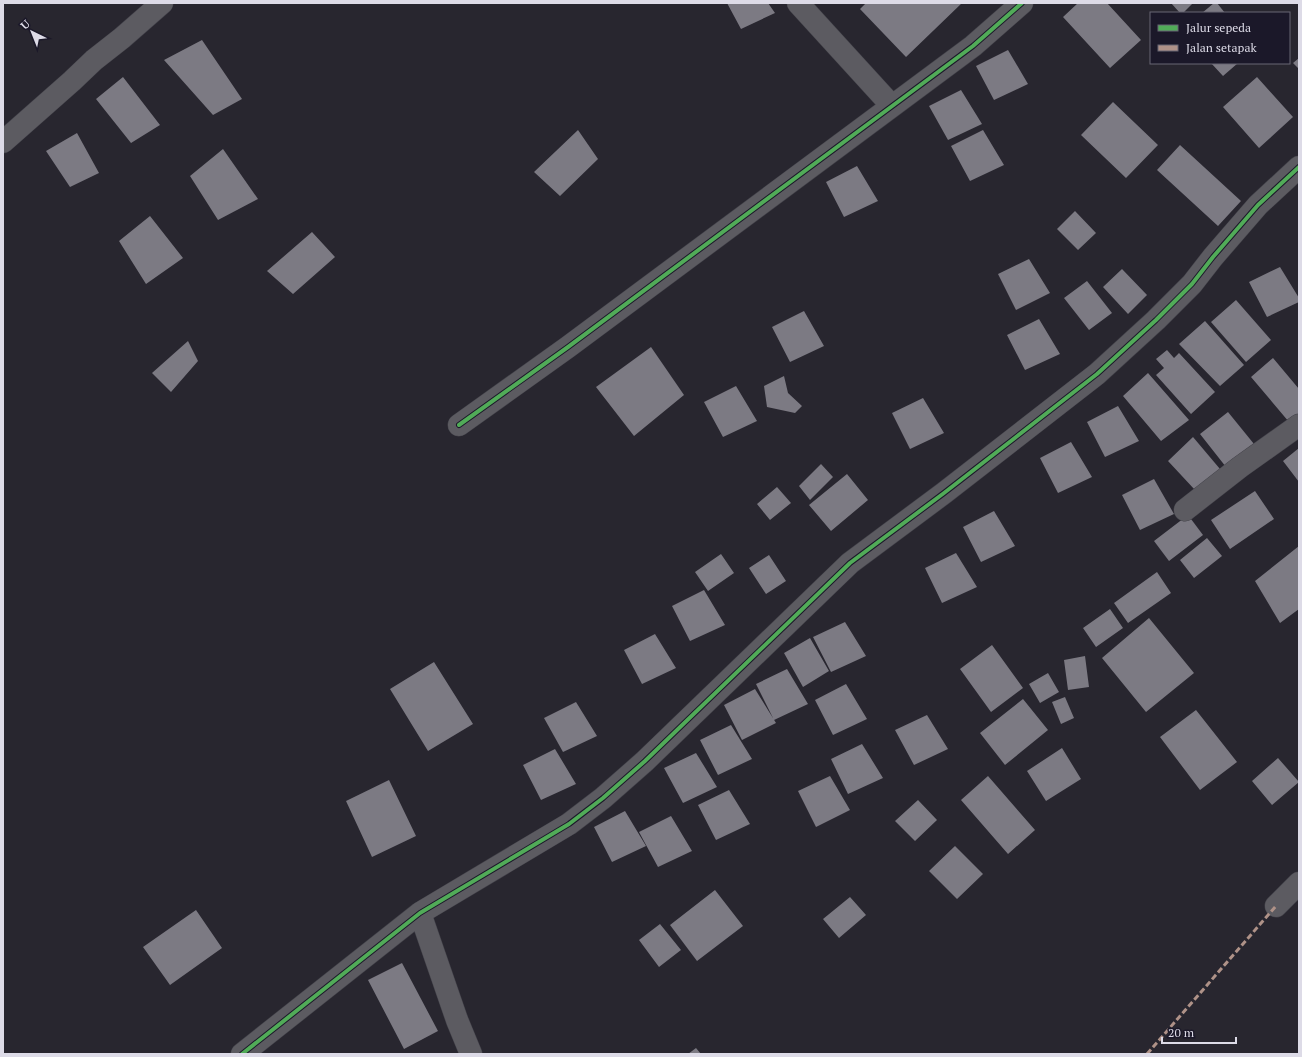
<svg xmlns="http://www.w3.org/2000/svg" width="1302" height="1057" viewBox="0 0 1302 1057" font-family="'PT Serif',serif">
<rect width="100%" height="100%" fill="#28262f"/>
<path fill="#7c7a83" d="M727,3H768L775,13L741,29Z
M866,3H962L906,57L860,9Z
M1078,3H1107L1141,40L1110,68L1063,17Z
M1171,3H1193L1183,13H1180Z
M1214,3H1217L1225,13H1202Z
M202,40L242,99L213,115L164,60Z
M1008,50L1028,84L994,100L976,66Z
M1299,58V69L1293,63Z
M1211,63H1238L1223,76Z
M123,77L160,125L131,143L96,99Z
M1257,77L1293,117L1259,148L1223,107Z
M961,90L982,124L948,140L929,106Z
M1113,102L1158,145L1126,178L1081,135Z
M578,130L598,159L560,196L534,172Z
M983,130L1004,165L970,181L951,146Z
M77,133L99,173L70,187L46,151Z
M1180,145L1241,201L1218,226L1157,170Z
M223,149L258,199L218,220L190,176Z
M857,166L878,201L844,217L826,182Z
M1075,211L1096,233L1078,250L1057,229Z
M150,216L183,258L146,284L119,241Z
M312,232L335,257L293,294L267,271Z
M1029,259L1050,293L1016,310L998,274Z
M1280,267L1299,298V302L1267,317L1249,282Z
M1122,269L1147,295L1128,314L1103,287Z
M1087,281L1112,313L1089,330L1064,298Z
M1236,300L1271,340L1246,362L1211,322Z
M804,311L824,346L790,362L772,327Z
M1039,319L1060,354L1025,370L1007,335Z
M1205,321L1244,365L1220,386L1179,344Z
M188,341L198,361L171,392L152,373Z
M651,347L684,395L634,436L596,387Z
M1167,350L1174,358L1179,353L1215,392L1191,414L1156,375L1164,368L1156,359Z
M1273,358L1299,389V413L1289,422L1251,377Z
M1148,373L1189,420L1161,441L1123,396Z
M784,376L788,393L802,406L795,413L767,407L764,386Z
M736,386L757,421L723,437L704,402Z
M923,398L944,433L910,449L892,413Z
M1118,406L1139,441L1105,457L1087,422Z
M1228,412L1254,444L1226,467L1200,434Z
M1193,437L1220,469L1195,490L1168,461Z
M1071,442L1092,477L1058,493L1040,458Z
M1299,448V482L1283,461Z
M821,464L833,477L810,500L799,486Z
M847,474L868,500L831,531L809,505Z
M1154,479L1174,514L1140,530L1122,495Z
M777,487L791,503L770,520L757,504Z
M1255,491L1274,519L1230,549L1211,520Z
M994,511L1015,546L981,562L963,527Z
M1188,515L1203,535L1169,561L1154,541Z
M1207,538L1222,556L1194,578L1180,560Z
M1299,546V609L1280,623L1255,581Z
M956,553L977,587L942,603L925,568Z
M721,554L734,573L708,591L695,572Z
M769,555L786,581L766,594L749,568Z
M1157,572L1171,593L1128,623L1114,603Z
M704,590L725,625L690,641L672,606Z
M1110,609L1123,628L1096,647L1083,628Z
M1149,618L1194,673L1146,712L1102,658Z
M845,622L866,656L831,672L813,637Z
M655,634L676,668L642,684L624,650Z
M810,638L829,671L803,687L784,653Z
M992,645L1023,688L991,712L960,669Z
M1085,656L1089,687L1068,690L1064,660Z
M434,662L473,724L428,751L390,689Z
M787,669L808,704L774,720L756,684Z
M1048,673L1059,692L1040,703L1029,684Z
M846,684L867,719L833,735L815,700Z
M755,689L776,723L742,740L724,705Z
M1065,697L1074,718L1061,724L1052,702Z
M1023,699L1048,730L1005,765L980,733Z
M576,702L597,736L563,752L544,718Z
M1196,710L1237,762L1200,790L1160,737Z
M927,715L948,749L914,765L895,730Z
M731,725L752,759L718,775L700,740Z
M862,744L883,778L848,794L831,759Z
M1062,748L1081,779L1046,801L1027,771Z
M555,749L576,784L541,800L523,765Z
M696,753L717,787L683,803L664,768Z
M1278,758L1299,782L1272,805L1252,781Z
M830,776L850,810L816,827L798,791Z
M988,776L1035,830L1008,854L961,800Z
M389,780L416,836L372,857L346,801Z
M729,790L750,824L716,840L698,805Z
M918,800L937,820L915,841L895,821Z
M625,811L646,846L612,862L594,827Z
M671,816L692,851L658,867L639,832Z
M955,846L983,874L957,899L929,871Z
M715,890L743,926L697,961L670,925Z
M850,897L866,915L839,938L823,919Z
M196,910L222,948L170,985L143,947Z
M660,924L681,950L659,967L639,940Z
M402,963L438,1031L404,1049L368,980Z
M696,1048L701,1054H688Z"/>
<g fill="none" stroke-linecap="round" stroke-linejoin="round">
<defs>
<path id="minor" d="M798,3L892,106
M3,142L72,81L94,60L122,38L162,3
M459,425L568,347L973,46L1022,3
M1185,510L1240,467L1299,425
M1276,906L1299,883
M420,913L457,1020L471,1054
M242,1054L420,913L569,824L603,798L645,761L850,563L944,493L1097,374L1156,320L1192,284L1213,257L1258,205L1299,167"/>
</defs>
<use href="#minor" stroke="#424149" stroke-width="23"/>
<use href="#minor" stroke="#5c5b61" stroke-width="22"/>
<path stroke="#af9288" stroke-width="3" stroke-dasharray="6 3" stroke-linecap="butt" d="M1147,1054L1276,906"/>
<defs>
<path id="cycleway" d="M459,425L568,347L973,46L1022,3
M242,1054L420,913L569,824L603,798L645,761L850,563L944,493L1097,374L1156,320L1192,284L1213,257L1258,205L1299,167"/>
</defs>
<use href="#cycleway" stroke="#1b1829" stroke-width="6"/>
<use href="#cycleway" stroke="#51ab58" stroke-width="4"/>
</g>
<rect width="1302" height="1057" fill="none" stroke="#dddbe7" stroke-width="8"/>
<rect x="1150" y="12" width="140" height="52" fill="#1b1829" stroke="#696675"/>
<rect x="1158" y="25" width="20" height="6" fill="#51ab58" stroke="#696675"/>
<text x="1186" y="32" font-size="12" fill="#dddbe7">Jalur sepeda</text>
<rect x="1158" y="45" width="20" height="6" fill="#af9288" stroke="#696675"/>
<text x="1186" y="52" font-size="12" fill="#dddbe7">Jalan setapak</text>
<g transform="translate(32 32) rotate(317)" stroke="#1b1829" stroke-width="3" paint-order="stroke">
<path d="M0-3L7 15L0 10L-7 15Z" fill="#dddbe7"/>
<text y="-6" font-size="11" font-weight="bold" text-anchor="middle" fill="#dddbe7">U</text>
</g>
<path d="M1162 1037v6h74v-6" fill="none" stroke="#dddbe7" stroke-width="2"/>
<text x="1168" y="1037" font-size="12" fill="#dddbe7" stroke="#1b1829" stroke-width="3" paint-order="stroke">20 m</text>
</svg>
